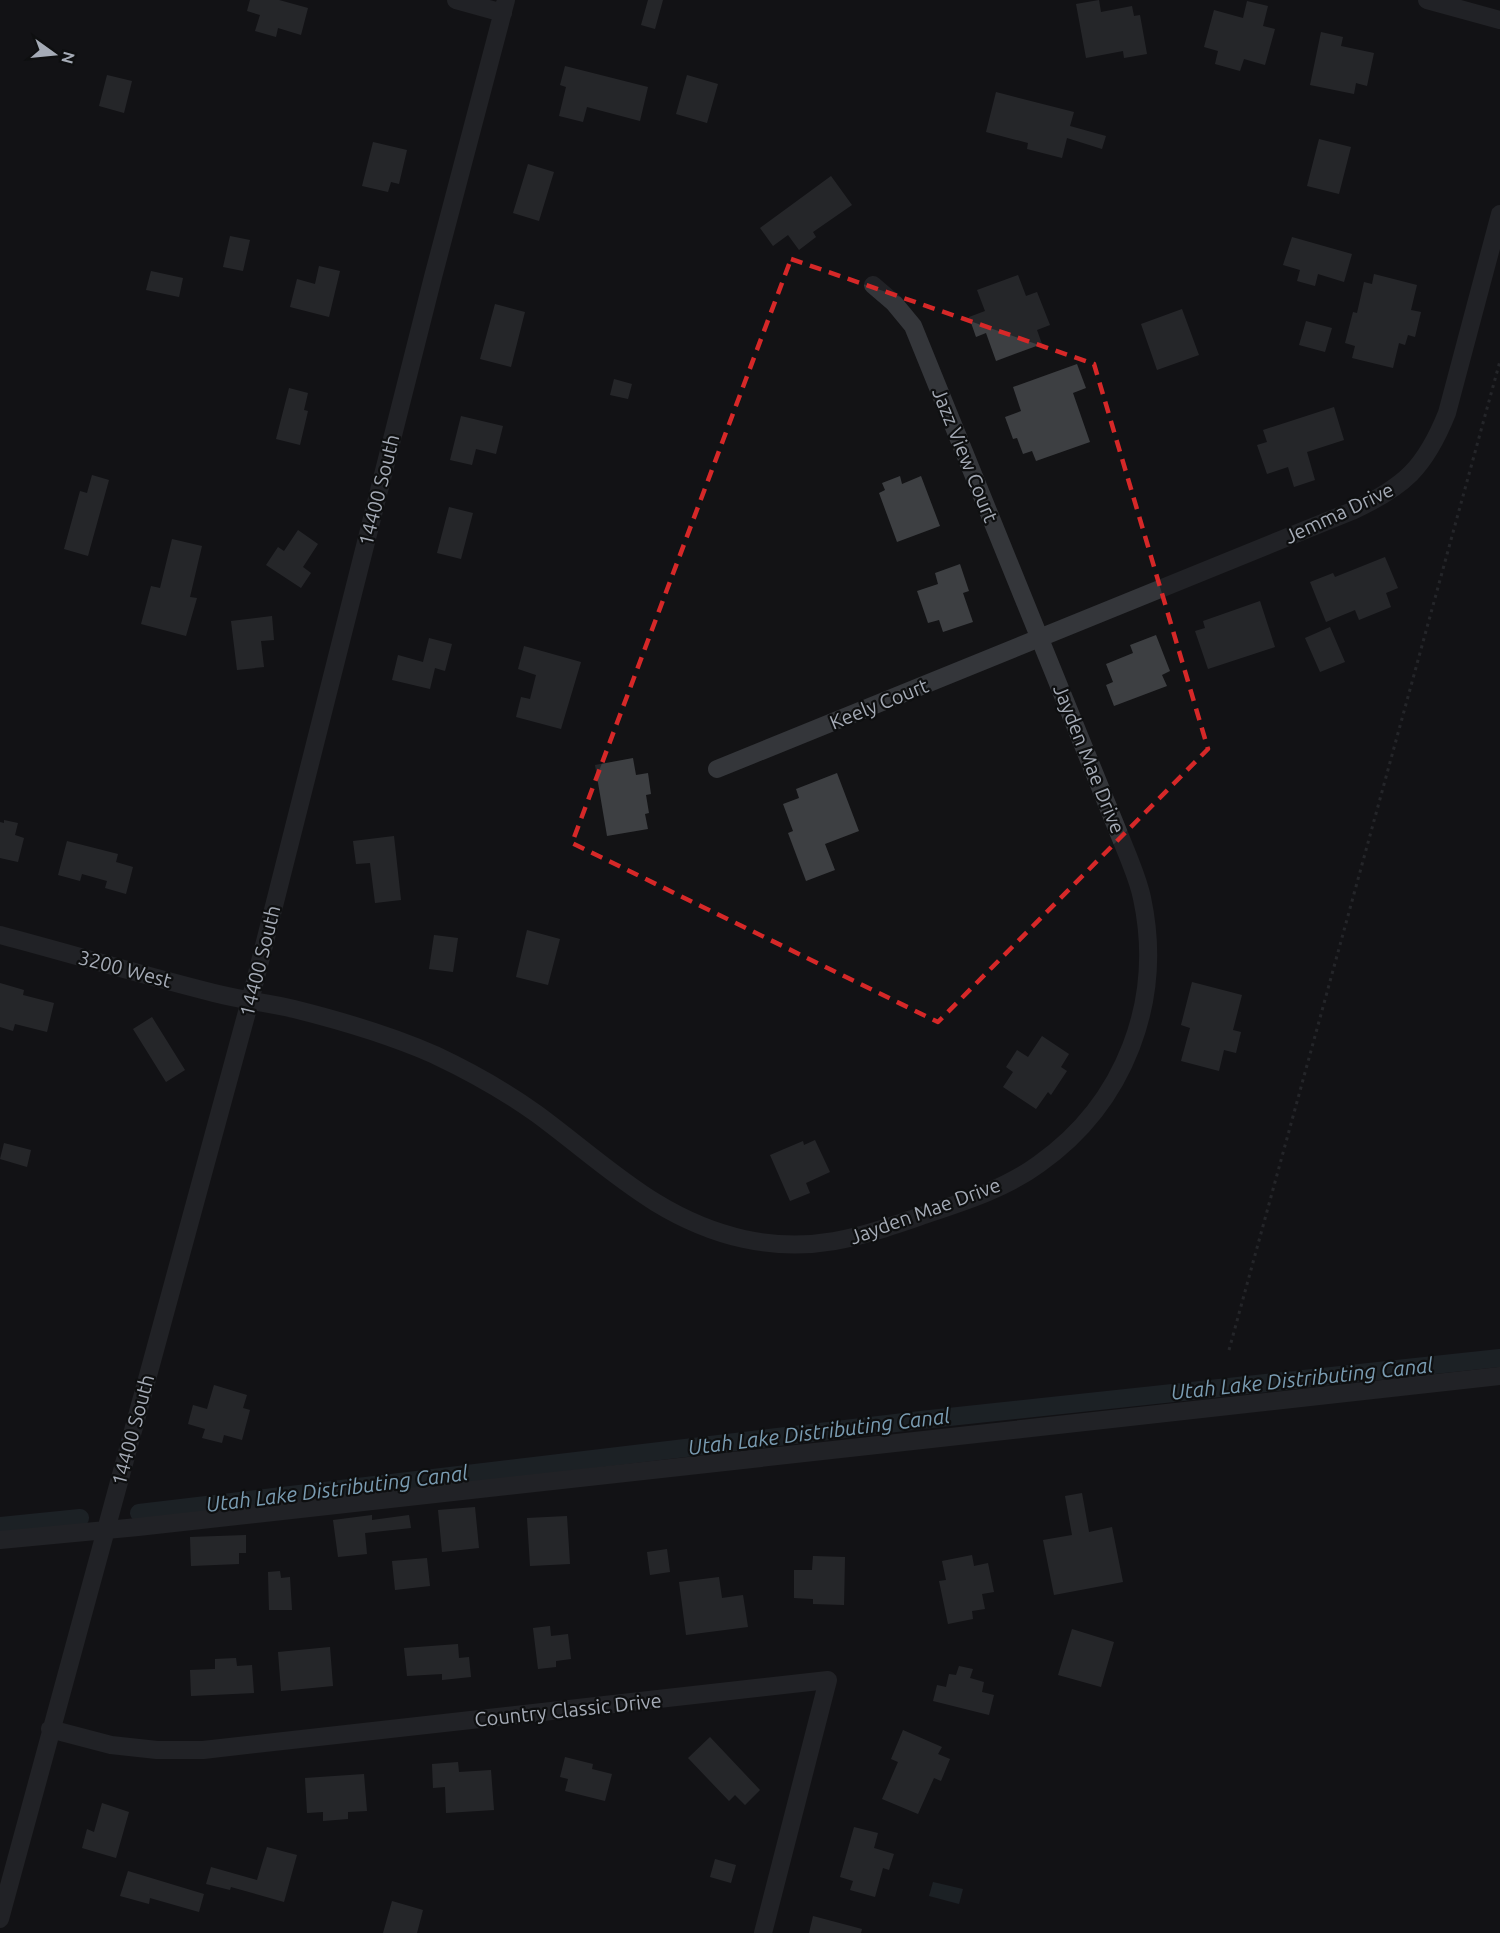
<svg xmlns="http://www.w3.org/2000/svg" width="1500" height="1933" viewBox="0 0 1500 1933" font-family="Ubuntu,sans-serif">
<rect width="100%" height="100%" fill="#131315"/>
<path fill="#293339" d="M933,1882L963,1889L959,1904L929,1896Z"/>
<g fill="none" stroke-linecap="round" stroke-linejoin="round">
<path stroke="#293339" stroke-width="18" d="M139,1513L921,1420L1500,1358
M0,1526L80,1518"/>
</g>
<path fill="#3d3f42" d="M250,0H279L308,8L301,35L278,28L276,37L255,31L260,15L247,11Z
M648,0H663L655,29L641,25Z
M1099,0L1101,12L1132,6L1134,16L1140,15L1147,54L1124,58L1123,51L1086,58L1076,4Z
M1247,1L1268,6L1263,26L1275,29L1265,65L1244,59L1240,71L1215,64L1218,51L1204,47L1214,10L1243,18Z
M1321,32L1343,37L1341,46L1374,53L1367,86L1356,83L1354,94L1310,85Z
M565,66L648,87L640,121L587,107L583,122L559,116L566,87L560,85Z
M107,75L132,81L124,113L99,106Z
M687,75L718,84L707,123L676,114Z
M996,92L1074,112L1070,126L1106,136L1102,149L1067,138L1062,158L1027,149L1028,143L986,132Z
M1319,139L1351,147L1339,194L1307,186Z
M373,142L407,150L399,184L391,182L388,192L362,186Z
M528,164L554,172L539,221L513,213Z
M831,176L852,205L813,232L816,237L799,250L788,235L773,246L760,228Z
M230,236L250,240L243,271L223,267Z
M1292,237L1352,254L1344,282L1318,274L1315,286L1297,281L1300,270L1283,265Z
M319,266L340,271L329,317L290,307L297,279L315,284Z
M151,271L183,278L179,297L146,290Z
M1374,274L1417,285L1411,310L1421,312L1415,337L1408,335L1405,345L1399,343L1393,368L1352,358L1355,346L1345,343L1353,312L1357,313L1364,282L1372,284Z
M1018,275L1026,296L1037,292L1050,325L1037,330L1042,344L996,361L986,333L976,337L969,317L985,311L977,290Z
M495,304L525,312L511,367L480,359Z
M1182,309L1199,355L1157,370L1141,324Z
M1306,321L1332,328L1325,352L1299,345Z
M1077,364L1086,388L1073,393L1090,442L1036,461L1032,451L1023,454L1017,438L1013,439L1005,417L1021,411L1013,387Z
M614,379L632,384L628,399L610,395Z
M289,388L308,393L304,410L308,411L300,445L276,439Z
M1334,407L1344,440L1307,452L1315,480L1294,487L1288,467L1267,474L1257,445L1267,442L1263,430Z
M461,416L503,426L496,454L476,449L472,465L450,460Z
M92,475L109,480L88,556L64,549L80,491L87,493Z
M900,476L902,484L921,476L940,526L897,542L879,493L885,490L882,483Z
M449,507L473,513L461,559L437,553Z
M298,530L318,544L303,567L311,573L301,588L266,565L278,547L284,551Z
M172,539L202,546L190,597L197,598L186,636L141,624L151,586L160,588Z
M1385,557L1398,588L1386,593L1391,607L1359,620L1355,610L1326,622L1310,582L1333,573L1335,577Z
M960,564L969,591L963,593L973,622L943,632L939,620L928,623L917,591L938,584L935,573Z
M1260,601L1275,647L1208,669L1195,631L1205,628L1203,621Z
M272,616L274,640L261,641L264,667L237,670L231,621Z
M1330,627L1345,662L1320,672L1305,638Z
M1156,635L1170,671L1162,675L1167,686L1114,706L1106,685L1113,682L1106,664L1133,653L1130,645Z
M429,638L452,644L445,671L435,668L430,689L392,680L398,655L423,662Z
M524,646L581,662L561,729L516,717L521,697L530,699L536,675L518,669Z
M633,758L636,775L648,773L651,794L646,795L649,813L645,814L648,829L607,836L595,765Z
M837,773L859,831L825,844L835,870L806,881L788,833L793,831L783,804L799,798L796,789Z
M4,820L18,823L15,835L24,838L18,862L0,858V822L4,823Z
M394,836L401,900L375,903L370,863L356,864L353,841Z
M67,841L118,854L116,862L133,867L126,894L105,888L107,881L82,874L80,881L58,875Z
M527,930L560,939L548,985L516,977Z
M434,935L458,938L453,972L429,969Z
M1192,982L1242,995L1233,1030L1241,1032L1236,1053L1224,1050L1219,1071L1181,1061L1190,1028L1181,1025Z
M0,983L24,990L23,995L54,1003L47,1032L15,1024L13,1031L0,1027Z
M152,1017L185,1070L166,1082L133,1029Z
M1042,1036L1069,1054L1061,1067L1067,1071L1051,1095L1048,1092L1036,1109L1003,1087L1013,1072L1006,1067L1017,1050L1028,1057Z
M815,1140L830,1172L806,1183L810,1193L790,1201L770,1155L803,1141L804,1145Z
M4,1143L31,1150L27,1167L0,1159Z
M214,1385L247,1395L243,1408L250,1410L242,1440L224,1435L222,1443L202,1438L205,1429L188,1424L193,1405L207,1409Z
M1082,1493L1089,1532L1112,1527L1123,1582L1054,1595L1043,1540L1072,1535L1065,1496Z
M475,1507L479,1548L442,1552L438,1510Z
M372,1515V1520L409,1515L411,1528L365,1533L367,1554L338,1557L333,1520Z
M567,1516L570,1564L530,1566L527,1518Z
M246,1535V1553H239V1564L191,1566L190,1537Z
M667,1549L670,1572L650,1575L647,1552Z
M972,1555L974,1566L988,1563L994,1592L982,1594L985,1609L972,1611L973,1619L948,1624L939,1581L946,1580L942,1561Z
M813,1556L845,1557L844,1605L813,1604V1599L794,1598V1570H812Z
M427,1558L430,1586L395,1590L392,1561Z
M280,1571L281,1578L290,1577L292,1610H269L268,1572Z
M719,1577L722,1598L743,1595L748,1627L686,1635L679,1582Z
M550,1626L551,1636L568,1634L571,1659L556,1661V1667L538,1669L533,1628Z
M1072,1629L1114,1642L1101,1687L1058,1675Z
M458,1644L459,1658L469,1657L471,1677L442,1680V1674L407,1676L404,1648Z
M330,1647L333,1686L281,1691L278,1652Z
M236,1658L237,1666L252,1665L254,1693L191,1696L190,1670L215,1669V1659Z
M959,1666L973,1669L970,1678L984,1682L982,1692L994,1695L989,1715L933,1701L937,1685L946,1687L949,1674L956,1675Z
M903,1730L942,1747L938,1754L950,1759L941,1781L934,1778L918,1814L882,1799L898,1762L891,1759Z
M710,1737L760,1790L745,1805L735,1795L729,1801L688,1758Z
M565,1757L593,1764L592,1769L612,1774L605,1801L565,1791L568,1779L560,1777Z
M458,1762L459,1772L491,1770L494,1810L446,1813L445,1787L433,1788L432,1764Z
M364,1774L367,1811L348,1812V1819L323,1821V1812L307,1813L305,1778Z
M102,1803L129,1812L116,1858L82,1848L87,1829L94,1832Z
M854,1827L878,1833L874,1848L894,1854L889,1870L883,1868L875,1897L850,1890L853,1881L840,1877Z
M267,1847L297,1855L284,1902L231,1887L230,1890L206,1884L211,1867L257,1880Z
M715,1859L736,1865L731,1883L710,1877Z
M128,1871L204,1894L199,1912L150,1898L149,1904L120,1896Z
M392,1901L423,1910L417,1933H383Z
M813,1916L862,1929L861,1933H809Z"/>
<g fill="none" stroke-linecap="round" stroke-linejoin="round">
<path stroke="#3a3d41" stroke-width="3" stroke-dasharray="3 4.5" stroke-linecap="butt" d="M1229,1350L1500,361"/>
<path stroke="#34363a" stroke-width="18" d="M456,0L503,13
M1427,0L1500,20
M717,769L1352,511C1404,487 1425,468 1447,413L1500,214
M0,935C71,954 142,975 214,993C241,1000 268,1003 294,1009C342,1021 390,1035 435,1055C471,1072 505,1091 537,1114C605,1164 658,1220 744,1239C813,1254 860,1237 924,1215C963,1202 1005,1189 1039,1164C1125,1103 1164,1001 1142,898C1139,883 1133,869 1128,856L913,326L894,303L873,285
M0,1540L138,1527L1500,1376
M50,1729L111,1745L157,1750H203L828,1680L763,1933
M0,1919L250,1001L433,277L506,0"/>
</g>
<path d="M0 0H1500V1933H0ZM791,259L1094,364L1208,749L938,1022L572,843Z" fill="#131315" fill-opacity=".55" fill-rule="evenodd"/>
<path fill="none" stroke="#d62828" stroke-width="4.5" stroke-dasharray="12 8" stroke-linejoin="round" d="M791,259L1094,364L1208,749L938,1022L572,843Z"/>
<g text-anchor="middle" stroke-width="4.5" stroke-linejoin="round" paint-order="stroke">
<g font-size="20" fill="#a5abb6" stroke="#0e0f10">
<text transform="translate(965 455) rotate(68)" y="7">Jazz View Court</text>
<text transform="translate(379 490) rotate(-76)" y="7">14400 South</text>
<text transform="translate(1339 513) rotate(-25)" y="7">Jemma Drive</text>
<text transform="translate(879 704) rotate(-22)" y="7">Keely Court</text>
<text transform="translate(1089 759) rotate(68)" y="7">Jayden Mae Drive</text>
<text transform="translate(260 961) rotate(-76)" y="7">14400 South</text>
<text transform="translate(125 969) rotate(15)" y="7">3200 West</text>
<text transform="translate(925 1211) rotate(-20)" y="7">Jayden Mae Drive</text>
<text transform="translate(133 1430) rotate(-75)" y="7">14400 South</text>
<text transform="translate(568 1710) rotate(-6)" y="7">Country Classic Drive</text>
</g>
<g font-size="21" font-style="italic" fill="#7a9cb2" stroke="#0e0f10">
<text transform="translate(1302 1379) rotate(-6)" y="7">Utah Lake Distributing Canal</text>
<text transform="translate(819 1432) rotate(-7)" y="7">Utah Lake Distributing Canal</text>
<text transform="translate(337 1489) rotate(-7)" y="7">Utah Lake Distributing Canal</text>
</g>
</g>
<g transform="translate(54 54) rotate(105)" stroke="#0e0f10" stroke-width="4.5" paint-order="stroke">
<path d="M0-4.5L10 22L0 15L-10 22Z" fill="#a5abb6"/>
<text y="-9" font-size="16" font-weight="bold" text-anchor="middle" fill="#a5abb6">N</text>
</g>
</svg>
